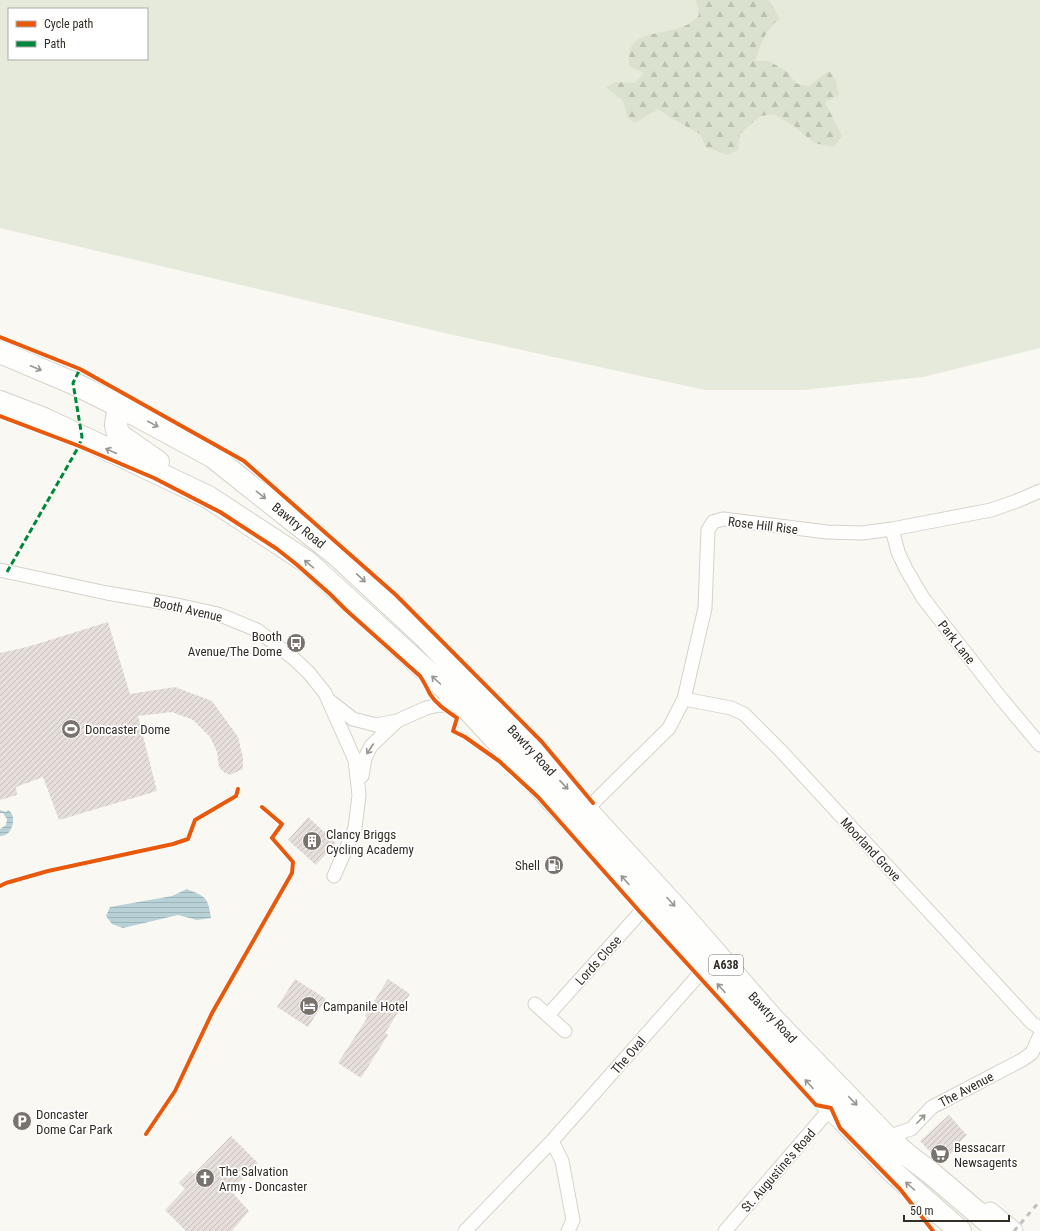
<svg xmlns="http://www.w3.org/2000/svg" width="1040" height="1231" viewBox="0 0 1040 1231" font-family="'Roboto Condensed',sans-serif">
<defs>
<pattern id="forest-firs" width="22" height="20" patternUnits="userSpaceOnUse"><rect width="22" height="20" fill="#dae1ce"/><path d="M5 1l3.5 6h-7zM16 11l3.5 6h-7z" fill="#bcc1b1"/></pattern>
<pattern id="water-rules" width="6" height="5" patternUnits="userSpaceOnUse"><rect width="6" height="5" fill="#b8d1d7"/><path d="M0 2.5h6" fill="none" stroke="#9fb4b8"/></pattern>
<pattern id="building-hatch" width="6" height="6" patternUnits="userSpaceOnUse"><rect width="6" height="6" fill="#e6deda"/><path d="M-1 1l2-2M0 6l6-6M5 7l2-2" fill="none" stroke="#c6bfbb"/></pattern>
</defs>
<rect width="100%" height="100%" fill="#faf8f2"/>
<path fill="#e5eadb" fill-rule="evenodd" d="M0,0H1040V348L923,377L803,390H705L449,334L0,228ZM9,9H147V59H9Z"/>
<path fill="url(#forest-firs)" d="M696,0H769L780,19C766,27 760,47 755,61H769L787,72L797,84L809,86L829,71L836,81L839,95L825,102L842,136L834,147L814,143L794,126L774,114L760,116L740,134L738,150L728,155L706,147L700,134L673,119L658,109L635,123L628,118L623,101L606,87L615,82L635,83L644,73L629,66C629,60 629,52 631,47C641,27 684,37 699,15Z"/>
<path fill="url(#water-rules)" d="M0,810L6,812L8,810C16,814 14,829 7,834C6,835 1,836 0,836V829L6,825L7,819L3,813H0Z
M187,889C206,897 208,897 211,918L197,920L178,915L123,928L112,924L106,916L110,907L172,896Z"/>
<path fill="url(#building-hatch)" d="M108,622L130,694L175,687L212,701L238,737L243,758V769L230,775L225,773L219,767L217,752L210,737L193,720L172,712L138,716L157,791L59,820L43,777L16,787L17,795L0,800V653L27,647Z
M308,817L336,843L316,865L288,840Z
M295,979L326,999L308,1027L277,1007Z
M388,979L410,994L385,1033L388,1035L361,1078L338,1063L367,1018L365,1016Z
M949,1115L967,1135L957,1145L958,1147L941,1163L920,1141Z
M231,1136L258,1163L231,1191L249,1211L232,1231H186L165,1210L185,1189L179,1183L191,1171L194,1174Z"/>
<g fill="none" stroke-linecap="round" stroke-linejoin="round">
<defs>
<path id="minor" d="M892,529L898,552L906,569L923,598L1000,697L1040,745
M0,570L107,593L177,605L218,614L257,630L292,657L309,673L325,693L355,760L359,795L355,828L334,876
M684,699L731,708L744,714L781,751L1032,1023L1040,1028
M330,701L353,719L376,725L397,721L426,708L439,705L466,706
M362,776L365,758L371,746L397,721
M587,809L669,728L684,699L705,608L708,530L713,522L723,519L827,532L862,533L892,529L991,510L1017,501L1040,491
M535,1004L565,1031
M548,1015L647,905
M887,1137L911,1129L932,1107L1022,1060L1032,1053L1040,1035
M552,1141L562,1161L573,1220L568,1231
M465,1231L552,1141L704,969
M725,1231L831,1108"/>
<path id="secondary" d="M990,1212L1013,1231"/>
<path id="trunk" d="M0,352L73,383L123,408L212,456L338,556L424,636L490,705L679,911L772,1018L887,1137L907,1155L931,1173L999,1231
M0,402L44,419L208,497L307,562L465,706L607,860L704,969L831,1108L894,1173L960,1231
M123,408L117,417L116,425L118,434L158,462"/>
</defs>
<use href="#minor" stroke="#d5d2ca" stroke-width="15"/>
<use href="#secondary" stroke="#d5d2ca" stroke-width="21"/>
<use href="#trunk" stroke="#d5d2ca" stroke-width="24"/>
<use href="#minor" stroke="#fefefd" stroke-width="13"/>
<use href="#secondary" stroke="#fefefd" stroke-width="19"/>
<use href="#trunk" stroke="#fefefd" stroke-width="22"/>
<path stroke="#c1c0be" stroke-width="3" stroke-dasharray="5 5" stroke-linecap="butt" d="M1014,1231L1040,1201"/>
<path stroke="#00873e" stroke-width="3" stroke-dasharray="6 3" stroke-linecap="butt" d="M7,572L79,446L82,437L73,383L80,369"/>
<defs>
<path id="cycleway" d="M0,337L80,369L244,461L396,595L542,742L593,803
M0,416L79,446L154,478L220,512L277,549L296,564L330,594L346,610L420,676C424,682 427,688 430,694C436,704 447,711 457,718L453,731L465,737L499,761L538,797L640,912L816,1105L831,1108L840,1128L900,1189L933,1231
M0,886L6,883L48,871L173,844L188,839L195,820L236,796L238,789
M146,1134L175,1091L212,1013L292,873L293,862L272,838L282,824L262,807"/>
</defs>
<use href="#cycleway" stroke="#fff" stroke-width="6"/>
<use href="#cycleway" stroke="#e8590c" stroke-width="4"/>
</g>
<defs><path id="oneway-shaft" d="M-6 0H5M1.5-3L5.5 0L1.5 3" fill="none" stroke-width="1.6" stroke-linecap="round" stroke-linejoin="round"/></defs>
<g stroke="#989691">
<use href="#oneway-shaft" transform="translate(36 368) rotate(23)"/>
<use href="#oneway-shaft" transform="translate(153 424) rotate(28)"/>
<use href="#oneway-shaft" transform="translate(111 451) rotate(-155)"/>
<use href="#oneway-shaft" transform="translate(261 495) rotate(39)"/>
<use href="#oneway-shaft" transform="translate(309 564) rotate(-140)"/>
<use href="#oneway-shaft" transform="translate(361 578) rotate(43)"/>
<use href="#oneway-shaft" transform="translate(436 680) rotate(-138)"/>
<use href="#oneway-shaft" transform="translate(370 749) rotate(123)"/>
<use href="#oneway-shaft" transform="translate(564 785) rotate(47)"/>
<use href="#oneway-shaft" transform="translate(625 880) rotate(-132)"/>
<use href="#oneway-shaft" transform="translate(671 902) rotate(48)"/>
<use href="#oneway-shaft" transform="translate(721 988) rotate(-132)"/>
<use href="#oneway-shaft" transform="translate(809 1084) rotate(-132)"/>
<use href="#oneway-shaft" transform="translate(853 1101) rotate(46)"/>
<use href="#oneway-shaft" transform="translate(921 1119) rotate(-46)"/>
<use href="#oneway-shaft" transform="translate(910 1186) rotate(-138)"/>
</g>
<defs>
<symbol id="bus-disc" viewBox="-11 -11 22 22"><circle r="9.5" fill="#78746d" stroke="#fff"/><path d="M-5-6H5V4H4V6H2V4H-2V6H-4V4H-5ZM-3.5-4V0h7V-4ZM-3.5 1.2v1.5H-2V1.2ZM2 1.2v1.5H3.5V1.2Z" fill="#fff"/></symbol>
<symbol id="stadium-disc" viewBox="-11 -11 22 22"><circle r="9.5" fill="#78746d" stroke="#fff"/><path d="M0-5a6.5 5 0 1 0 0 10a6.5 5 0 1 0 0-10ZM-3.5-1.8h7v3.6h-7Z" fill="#fff"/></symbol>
<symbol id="building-disc" viewBox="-11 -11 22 22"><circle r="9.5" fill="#78746d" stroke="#fff"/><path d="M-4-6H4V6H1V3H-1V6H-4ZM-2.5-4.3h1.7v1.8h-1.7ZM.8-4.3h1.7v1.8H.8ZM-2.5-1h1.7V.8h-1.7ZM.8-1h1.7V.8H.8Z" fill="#fff"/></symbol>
<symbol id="fuel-disc" viewBox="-11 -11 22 22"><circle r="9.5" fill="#78746d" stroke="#fff"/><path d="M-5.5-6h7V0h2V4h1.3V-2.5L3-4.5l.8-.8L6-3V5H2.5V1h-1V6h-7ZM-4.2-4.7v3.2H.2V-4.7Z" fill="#fff"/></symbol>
<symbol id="hotel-disc" viewBox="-11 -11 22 22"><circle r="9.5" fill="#78746d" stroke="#fff"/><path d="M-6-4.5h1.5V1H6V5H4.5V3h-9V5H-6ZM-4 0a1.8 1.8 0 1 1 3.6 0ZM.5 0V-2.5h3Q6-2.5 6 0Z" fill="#fff"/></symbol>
<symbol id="parking-disc" viewBox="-11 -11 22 22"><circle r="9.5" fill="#78746d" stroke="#fff"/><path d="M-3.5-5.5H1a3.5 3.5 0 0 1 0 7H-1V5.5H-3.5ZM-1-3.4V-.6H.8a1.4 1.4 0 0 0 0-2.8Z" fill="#fff"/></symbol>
<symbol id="supermarket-disc" viewBox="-11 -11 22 22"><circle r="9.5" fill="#78746d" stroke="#fff"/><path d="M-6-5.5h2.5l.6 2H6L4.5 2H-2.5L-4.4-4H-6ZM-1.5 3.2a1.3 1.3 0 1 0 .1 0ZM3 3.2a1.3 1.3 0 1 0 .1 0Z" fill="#fff"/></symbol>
<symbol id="church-disc" viewBox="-11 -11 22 22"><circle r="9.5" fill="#78746d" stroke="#fff"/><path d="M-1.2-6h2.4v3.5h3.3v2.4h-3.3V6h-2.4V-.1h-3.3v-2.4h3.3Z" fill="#fff"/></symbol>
</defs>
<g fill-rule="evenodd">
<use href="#bus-disc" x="285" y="632" width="22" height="22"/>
<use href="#stadium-disc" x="60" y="718" width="22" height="22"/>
<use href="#building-disc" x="301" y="830" width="22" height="22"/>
<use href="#fuel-disc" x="543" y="854" width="22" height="22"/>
<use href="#hotel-disc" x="298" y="995" width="22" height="22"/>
<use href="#parking-disc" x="11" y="1110" width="22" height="22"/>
<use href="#supermarket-disc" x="929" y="1143" width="22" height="22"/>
<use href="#church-disc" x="194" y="1167" width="22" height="22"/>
</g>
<g text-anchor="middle" stroke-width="3.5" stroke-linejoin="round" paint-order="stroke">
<rect fill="#fff" stroke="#706c66" stroke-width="1" x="709" y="955" width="34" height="20" rx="3"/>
<g font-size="12" font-weight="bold" fill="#322d25">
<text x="726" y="969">A638</text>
</g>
<g font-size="13" fill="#322d25" stroke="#fff">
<text transform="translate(299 525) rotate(39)" y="5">Bawtry Road</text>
<text transform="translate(763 525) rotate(7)" y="5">Rose Hill Rise</text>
<text transform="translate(188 609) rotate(13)" y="5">Booth Avenue</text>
<text transform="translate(957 642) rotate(52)" y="5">Park Lane</text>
<text transform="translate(532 750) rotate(47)" y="5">Bawtry Road</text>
<text transform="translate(871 849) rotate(47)" y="5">Moorland Grove</text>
<text transform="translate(598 960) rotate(-48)" y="5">Lords Close</text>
<text transform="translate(773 1017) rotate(47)" y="5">Bawtry Road</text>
<text transform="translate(628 1055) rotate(-49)" y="5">The Oval</text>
<text transform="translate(966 1089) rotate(-28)" y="5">The Avenue</text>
<text transform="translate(778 1170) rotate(-49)" y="5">St. Augustine's Road</text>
</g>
<g font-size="13" fill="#322d25" stroke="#fff" text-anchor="start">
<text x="282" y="641" text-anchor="end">Booth<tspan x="282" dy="15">Avenue/The Dome</tspan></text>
<text x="85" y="734">Doncaster Dome</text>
<text x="326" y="839">Clancy Briggs<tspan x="326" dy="15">Cycling Academy</tspan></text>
<text x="540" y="870" text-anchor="end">Shell</text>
<text x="323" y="1011">Campanile Hotel</text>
<text x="36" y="1119">Doncaster<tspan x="36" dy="15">Dome Car Park</tspan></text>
<text x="954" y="1152">Bessacarr<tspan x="954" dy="15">Newsagents</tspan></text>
<text x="219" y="1176">The Salvation<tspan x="219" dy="15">Army - Doncaster</tspan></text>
</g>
</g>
<rect x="8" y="8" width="140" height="52" fill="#ffffff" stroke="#adaba8"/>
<rect x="16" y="21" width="20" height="6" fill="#e8590c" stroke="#adaba8"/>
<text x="44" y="28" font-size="12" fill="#322d25">Cycle path</text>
<rect x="16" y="41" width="20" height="6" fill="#00873e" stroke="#adaba8"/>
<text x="44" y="48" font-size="12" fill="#322d25">Path</text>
<path d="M904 1215v6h105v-6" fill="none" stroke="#322d25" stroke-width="2"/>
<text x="910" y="1215" font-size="12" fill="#322d25" stroke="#ffffff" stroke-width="3" paint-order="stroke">50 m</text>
</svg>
